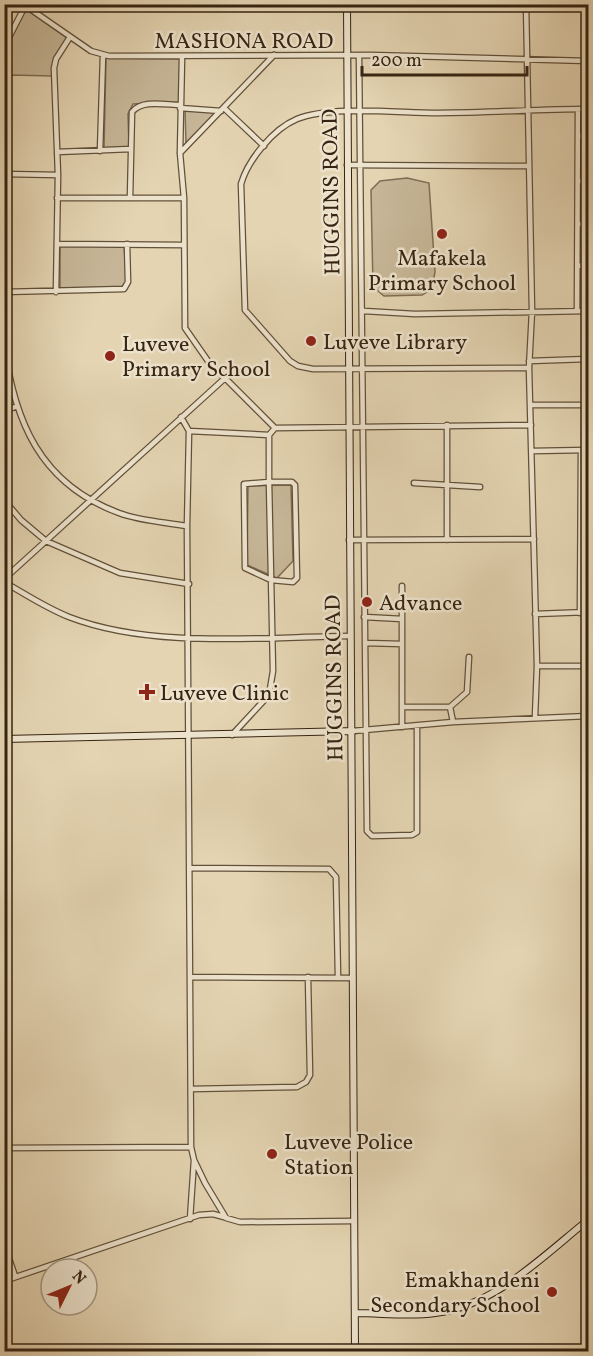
<svg xmlns="http://www.w3.org/2000/svg" width="593" height="1356" viewBox="0 0 593 1356" font-family="Vollkorn,serif">
<rect width="100%" height="100%" fill="#e4d4b2"/>
<filter id="stains"><feTurbulence type="fractalNoise" baseFrequency=".00333" numOctaves="4"/><feColorMatrix values="0 0 0 0 .2 0 0 0 0 .09 0 0 0 0 .02 0 0 0 .5 -.17"/></filter>
<radialGradient id="worn" r=".72"><stop offset=".6" stop-color="#630" stop-opacity="0"/><stop offset="1" stop-color="#630" stop-opacity=".3"/></radialGradient>
<path fill="#c6b697" stroke="#7e6d54" stroke-width="1.5" d="M26,9L67,38L55,58L53,76L10,75L9,86H5L4,52Z
M106,58L180,59L179,102L133,104L128,114L129,147L104,148Z
M185,110L217,112L186,143Z
M407,178L429,183L435,272L432,289L422,295L384,296L373,287L371,190L380,181Z
M60,246H124L127,282L121,287L60,288Z
M291,485L293,561L277,578L247,565L248,486Z"/>
<g fill="none" stroke-linecap="round" stroke-linejoin="round">
<defs>
<path id="street" d="M23,4L91,51L109,56L371,55L588,61
M526,4L532,311L529,368L537,666L535,717
M4,47L25,6
M359,56L367,831L372,836L412,835L417,832V726
M182,57L180,153L184,198L185,328L208,361L275,428L531,425
M180,108L221,111
M224,108L264,146
M4,112V162
M578,136H588
M100,151L103,55
M57,152L131,149
M180,153L274,55
M347,165L529,166
M4,174L58,175
M4,181V321
M578,181H588
M57,198H184
M130,198L132,112C142,99 166,105 180,105
M579,224H588
M57,244L184,245
M578,266L588,265
M4,292L124,289L128,282L127,244
M56,292L58,175L54,68L56,59L70,37
M364,311L415,314L588,311
M577,311L578,109
M4,343C14,421 40,484 119,513C140,521 164,522 187,526
M529,361L588,359
M529,368L313,369L298,366L290,361L245,310L241,184C248,160 273,129 297,119C332,105 398,113 438,113C488,113 538,109 588,109
M531,405H588
M4,411L15,407
M181,417L189,431L187,526L191,1147L194,1160L205,1183L226,1218L240,1222L354,1221
M447,425V540
M189,431L269,435
M532,451L588,450
M269,482H292L295,485L297,578L293,582L271,580L245,568L244,484Z
M414,483L480,487
M4,500L21,520L46,541L120,573L189,584
M349,540L534,539
M4,579L224,379
M4,582C25,594 46,608 69,617C152,649 261,637 350,636
M402,586V727
M580,613L581,450
M535,614L588,612
M364,617L402,619
M365,643L402,644
M537,666H588
M402,707H450
M453,722L450,707L467,692L469,657
M353,731L453,722L588,716
M232,735L269,695L273,671L269,482V435L275,428
M190,868L329,869L336,877L338,977
M191,977L352,978
M191,1089L297,1087L306,1082L310,1075L308,977
M4,1148L191,1147
M190,1219L194,1160
M4,1244L15,1276
M4,1281L199,1215L213,1214L224,1217"/>
<path id="secondary" d="M347,4L355,1352
M4,739L353,731
M356,1313C382,1313 410,1317 435,1313C495,1306 543,1256 588,1220"/>
</defs>
<use href="#street" stroke="#62503a" stroke-width="7"/>
<use href="#secondary" stroke="#362412" stroke-width="8"/>
<use href="#street" stroke="#ede3cd" stroke-width="4.5"/>
<use href="#secondary" stroke="#ede3cd" stroke-width="6"/>
</g>
<g fill="#8f2418" stroke="#ede3cd" stroke-width="2">
<circle cx="442" cy="234" r="6"/>
<circle cx="311" cy="341" r="6"/>
<circle cx="110" cy="356" r="6"/>
<circle cx="367" cy="602" r="6"/>
<path d="M144 683h6v6h6v6h-6v6h-6v-6h-6v-6h6z"/>
<circle cx="272" cy="1154" r="6"/>
<circle cx="552" cy="1292" r="6"/>
</g>
<g text-anchor="middle" stroke-width="5" stroke-linejoin="round" paint-order="stroke">
<g font-size="22" fill="#362412" stroke="#ede3cd">
<text x="244" y="48">MASHONA ROAD</text>
<text transform="translate(330 192) rotate(-91)" y="8">HUGGINS ROAD</text>
<text transform="translate(333 678) rotate(-91)" y="8">HUGGINS ROAD</text>
</g>
<g font-size="22" fill="#362412" stroke="#ede3cd" text-anchor="start">
<text x="442" y="265" text-anchor="middle">Mafakela<tspan x="442" dy="25">Primary School</tspan></text>
<text x="323" y="349">Luveve Library</text>
<text x="122" y="351">Luveve<tspan x="122" dy="25">Primary School</tspan></text>
<text x="379" y="610">Advance</text>
<text x="160" y="700">Luveve Clinic</text>
<text x="284" y="1149">Luveve Police<tspan x="284" dy="25">Station</tspan></text>
<text x="540" y="1287" text-anchor="end">Emakhandeni<tspan x="540" dy="25">Secondary School</tspan></text>
</g>
</g>
<rect width="593" height="1356" fill="none" stroke="#e4d4b2" stroke-width="24"/>
<rect x="6" y="6" width="581" height="1344" fill="none" stroke="#362412" stroke-width="3"/>
<rect x="12" y="12" width="569" height="1332" fill="none" stroke="#362412" stroke-width="1.5"/>
<g transform="translate(69 1287) rotate(47)"><circle r="28" fill="#ede3cd" stroke="#a49782" stroke-width="1.5"/>
<path d="M0-4.5L10 22L0 15L-10 22Z" fill="#8f2418"/>
<text y="-9" font-size="16" font-weight="bold" text-anchor="middle" fill="#362412">N</text>
</g>
<path d="M362 66v9h165v-9" fill="none" stroke="#362412" stroke-width="3"/>
<text x="371" y="66" font-size="18" fill="#362412" stroke="#ede3cd" stroke-width="4.5" paint-order="stroke">200 m</text>
<rect width="100%" height="100%" filter="url(#stains)"/>
<rect width="100%" height="100%" fill="url(#worn)"/>
</svg>
